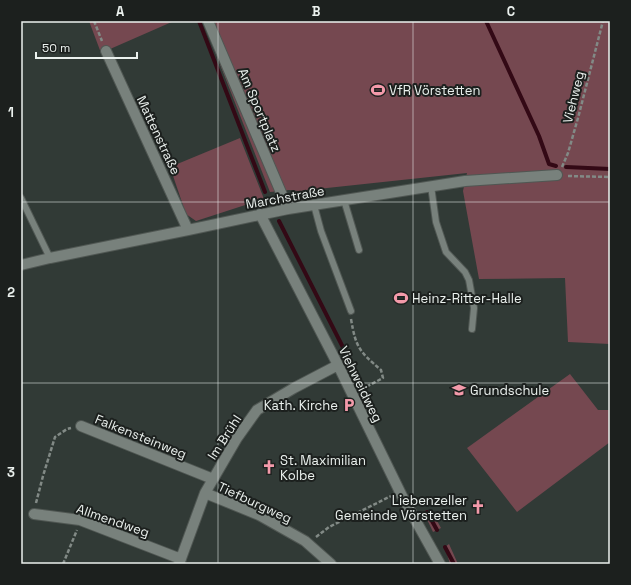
<svg xmlns="http://www.w3.org/2000/svg" width="631" height="585" viewBox="0 0 631 585" font-family="'Space Grotesk',sans-serif">
<rect width="100%" height="100%" fill="#313a36"/>
<path fill="#754850" d="M89,21H174L101,53Z
M203,21H610V344L568,342L565,278L479,279L463,191L467,173L299,191L289,190L270,192Z
M240,138L264,199L196,221L186,214L170,167Z
M570,374L598,410H610V442L517,512L467,448Z
M431,510L441,528L433,532L424,513Z
M449,544L458,564H450L445,547Z"/>
<g fill="none" stroke-linecap="round" stroke-linejoin="round">
<path stroke="#330915" stroke-width="4" d="M199,21L265,192
M486,21L539,136L549,164L556,166
M566,167L610,169
M279,221L358,377
M427,512L437,530
M445,547L454,564"/>
<defs>
<path id="service" d="M431,186L436,222L446,252L465,272L469,280L474,308L472,329
M21,198L50,258
M344,200L359,250
M314,205L321,231L351,311"/>
<path id="minor" d="M208,21L288,209
M106,51L188,230
M260,214L338,365L402,496L440,564
M21,265L50,258L188,230L288,209L465,181L557,175
M81,426L213,479
M205,493L259,515L305,541L331,564
M34,514L80,520L181,559
M179,564L205,493L237,438L257,410L294,388L338,365"/>
</defs>
<use href="#service" stroke="#505753" stroke-width="8"/>
<use href="#minor" stroke="#505753" stroke-width="12"/>
<path stroke="#828a86" stroke-width="2.5" stroke-dasharray="4 2" stroke-linecap="butt" d="M94,21L102,41
M562,167L568,153L578,118L603,21
M568,176L610,177
M351,319C356,348 359,351 381,370L383,378L362,389
M36,503L43,476L55,437L67,429L71,428
M316,537L329,527L391,496
M63,564L77,530"/>
<use href="#service" stroke="#78817c" stroke-width="6"/>
<use href="#minor" stroke="#78817c" stroke-width="10"/>
</g>
<path fill="none" stroke="#ebf1ee" stroke-width="1" stroke-opacity="0.55" d="M218,21V564M413,21V564M21,202H610M21,383H610"/>
<defs>
<symbol id="stadium-bare" viewBox="-9 -9 18 18"><path d="M0-5a6.5 5 0 1 0 0 10a6.5 5 0 1 0 0-10ZM-3.5-1.8h7v3.6h-7Z" fill="#f39aaa" stroke="#1c201e" stroke-width="2.5" paint-order="stroke"/></symbol>
<symbol id="school-bare" viewBox="-9 -9 18 18"><path d="M0-5L7-2L0 1L-7-2ZM-4 1L0 2.5L4 1V4Q0 6-4 4Z" fill="#f39aaa" stroke="#1c201e" stroke-width="2.5" paint-order="stroke"/></symbol>
<symbol id="parking-bare" viewBox="-9 -9 18 18"><path d="M-3.5-5.5H1a3.5 3.5 0 0 1 0 7H-1V5.5H-3.5ZM-1-3.4V-.6H.8a1.4 1.4 0 0 0 0-2.8Z" fill="#f39aaa" stroke="#1c201e" stroke-width="2.5" paint-order="stroke"/></symbol>
<symbol id="church-bare" viewBox="-9 -9 18 18"><path d="M-1.2-6h2.4v3.5h3.3v2.4h-3.3V6h-2.4V-.1h-3.3v-2.4h3.3Z" fill="#f39aaa" stroke="#1c201e" stroke-width="2.5" paint-order="stroke"/></symbol>
</defs>
<g fill-rule="evenodd">
<use href="#stadium-bare" x="368" y="80" width="20" height="20"/>
<use href="#stadium-bare" x="391" y="288" width="20" height="20"/>
<use href="#school-bare" x="449" y="380" width="20" height="20"/>
<use href="#parking-bare" x="339" y="395" width="20" height="20"/>
<use href="#church-bare" x="259" y="457" width="20" height="20"/>
<use href="#church-bare" x="468" y="497" width="20" height="20"/>
</g>
<g text-anchor="middle" stroke-width="4" stroke-linejoin="round" paint-order="stroke">
<g font-size="13" fill="#ebf1ee" stroke="#1c201e" text-anchor="start">
<text x="389" y="95">VfR Vörstetten</text>
<text x="412" y="303">Heinz-Ritter-Halle</text>
<text x="470" y="395">Grundschule</text>
<text x="338" y="410" text-anchor="end">Kath. Kirche</text>
<text x="280" y="465">St. Maximilian<tspan x="280" dy="15">Kolbe</tspan></text>
<text x="467" y="505" text-anchor="end">Liebenzeller<tspan x="467" dy="15">Gemeinde Vörstetten</tspan></text>
</g>
<g font-size="13" fill="#ebf1ee" stroke="#1c201e">
<text transform="translate(573 97) rotate(-76)" y="5">Viehweg</text>
<text transform="translate(260 110) rotate(67)" y="5">Am Sportplatz</text>
<text transform="translate(159 135) rotate(65)" y="5">Mattenstraße</text>
<text transform="translate(285 197) rotate(-10)" y="5">Marchstraße</text>
<text transform="translate(361 384) rotate(64)" y="5">Viehweidweg</text>
<text transform="translate(141 436) rotate(22)" y="5">Falkensteinweg</text>
<text transform="translate(224 437) rotate(-57)" y="5">Im Brühl</text>
<text transform="translate(255 502) rotate(25)" y="5">Tiefburgweg</text>
<text transform="translate(113 520) rotate(19)" y="5">Allmendweg</text>
</g>
</g>
<rect width="631" height="585" fill="none" stroke="#1c201e" stroke-width="44"/>
<path d="M36 52v6h101v-6" fill="none" stroke="#ebf1ee" stroke-width="2"/>
<text x="42" y="52" font-size="12" fill="#ebf1ee" stroke="#1c201e" stroke-width="3" paint-order="stroke">50 m</text>
<rect x="22" y="22" width="587" height="541" fill="none" stroke="#ebf1ee" stroke-width="1.5"/>
<g font-size="13" text-anchor="middle" font-weight="bold" fill="#ebf1ee">
<text x="120" y="16">A</text>
<text x="316" y="16">B</text>
<text x="511" y="16">C</text>
<text x="11" y="117">1</text>
<text x="11" y="297">2</text>
<text x="11" y="477">3</text>
</g>
</svg>
